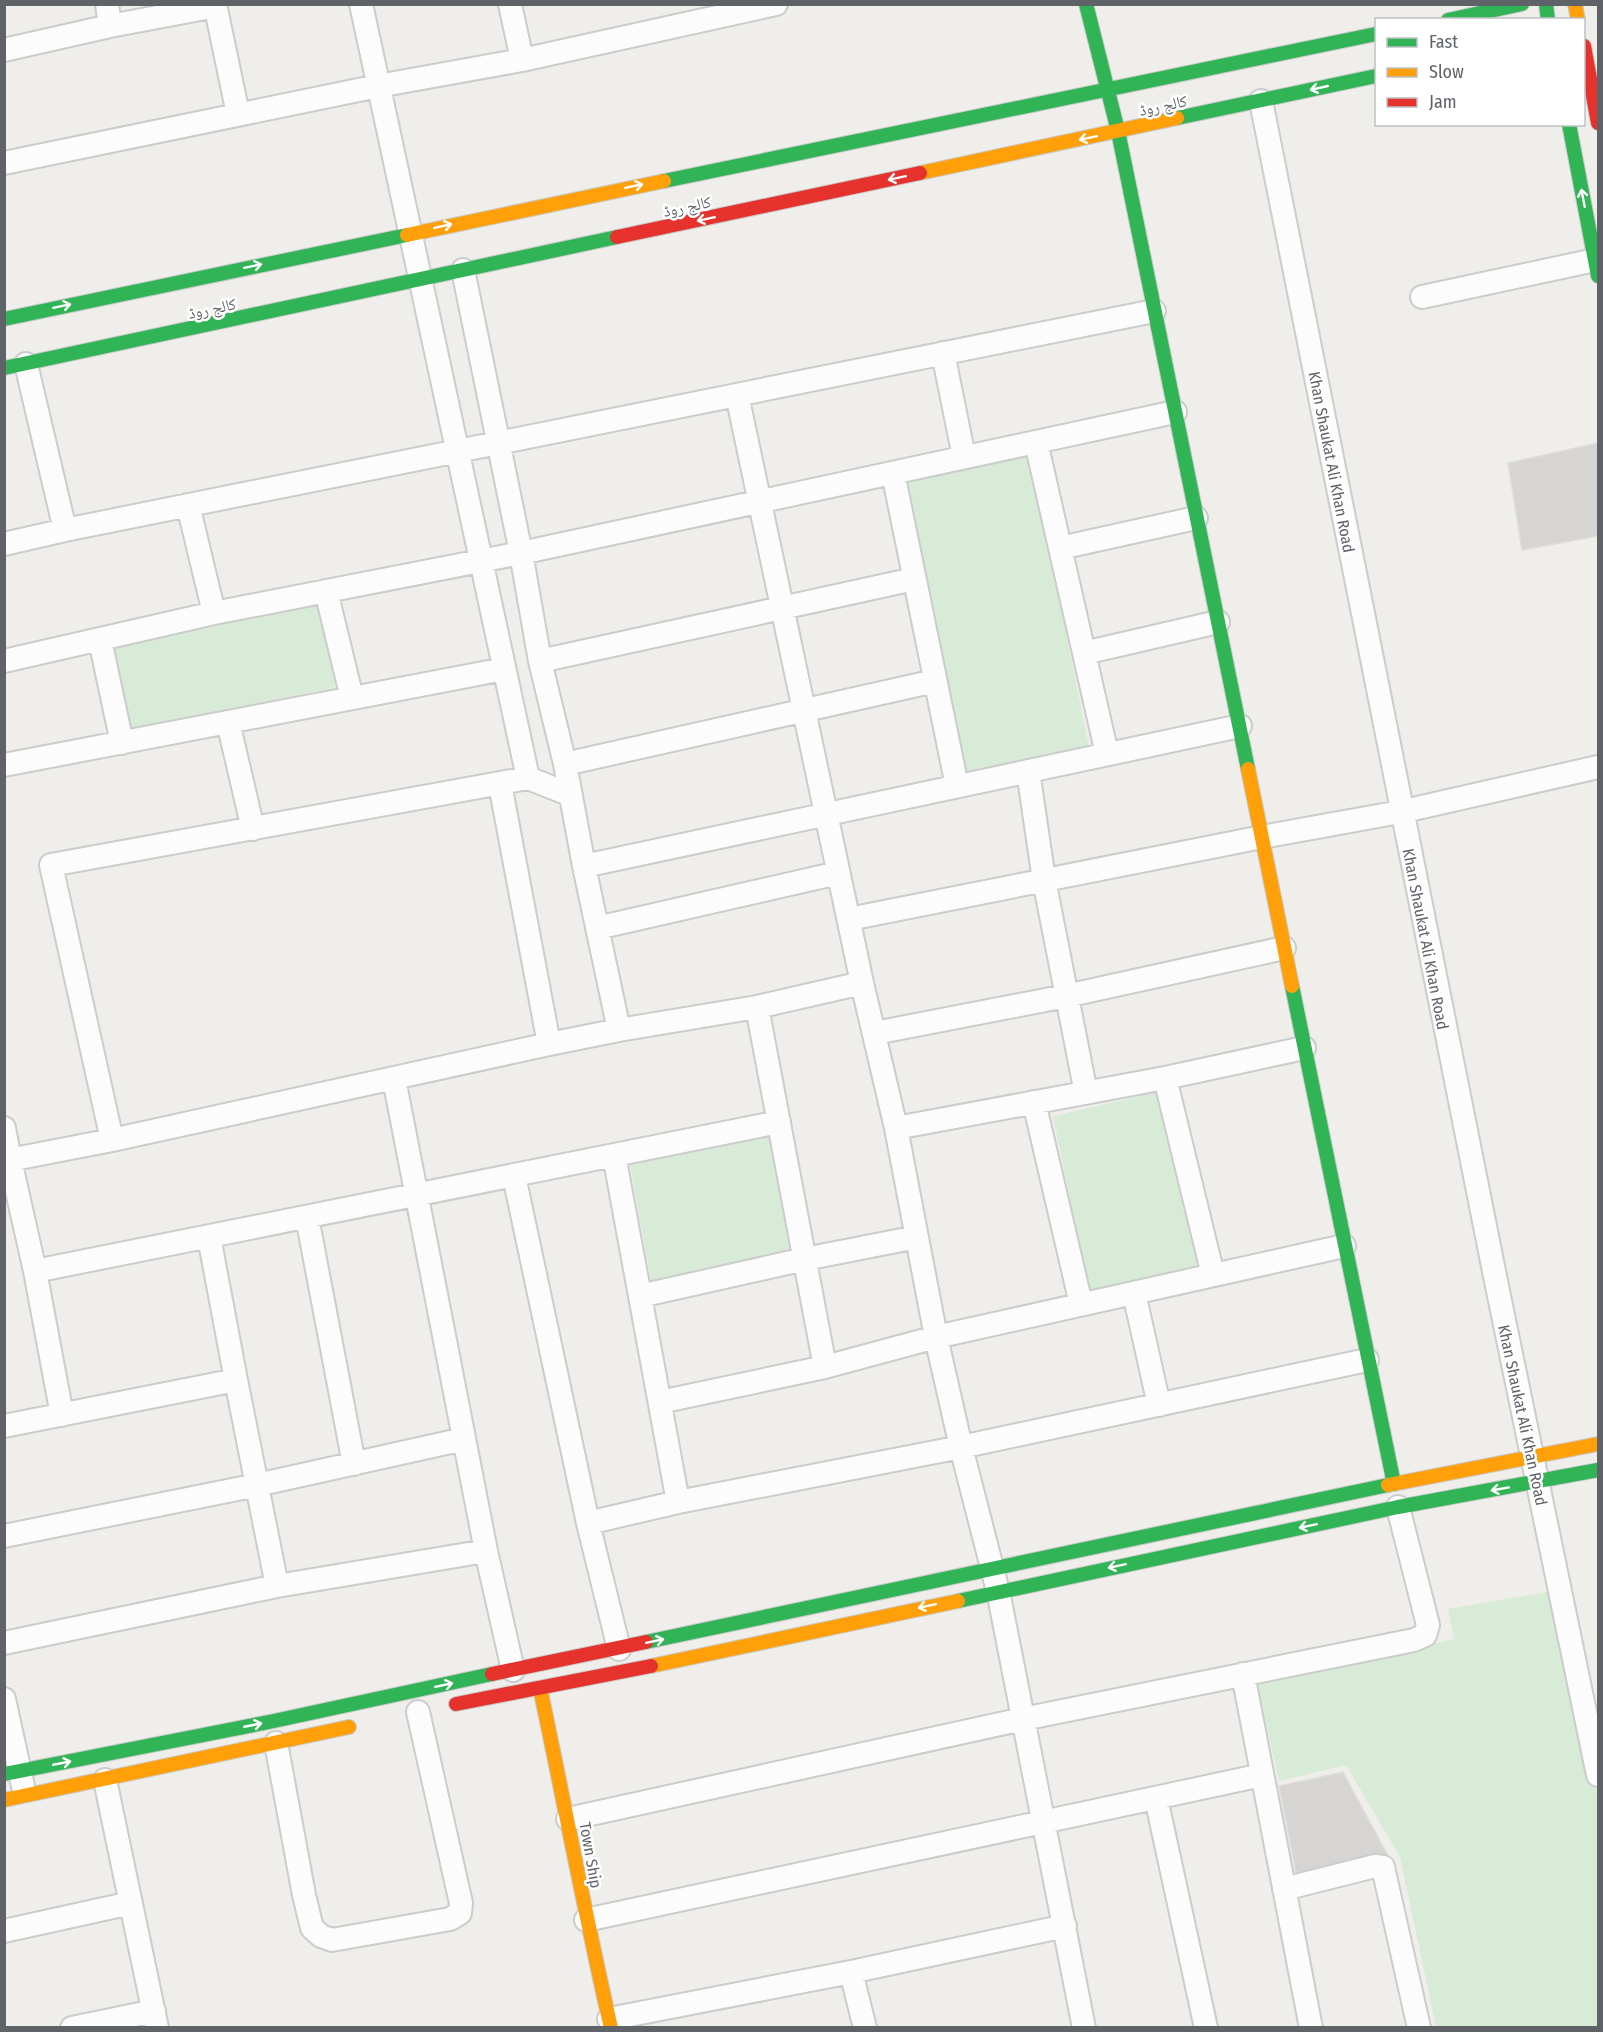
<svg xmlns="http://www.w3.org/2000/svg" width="1603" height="2032" viewBox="0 0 1603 2032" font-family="'Fira Sans Condensed','Noto Naskh Arabic',sans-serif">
<rect width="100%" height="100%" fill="#efeeea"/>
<path fill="#d8ebd6" d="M1030,454L1089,747L965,771L905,479Z
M318,598L336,687L130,730L111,642Z
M1159,1092L1200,1265L1089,1293L1053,1116Z
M775,1127L801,1254L652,1285L628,1154Z
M1554,1591L1598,1799V2027H1436L1400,1857L1346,1765L1279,1781L1257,1682L1454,1639L1448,1609Z"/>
<path fill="#d6d5d3" stroke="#deddd9" stroke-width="1.5" d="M1598,443V536L1522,550L1508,463Z
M1343,1772L1389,1858L1297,1878L1279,1786Z"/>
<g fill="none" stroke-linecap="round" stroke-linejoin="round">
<defs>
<path id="street" d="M107,4L110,26
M215,4L238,114
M361,4L528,778
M510,4L522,60
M4,50L110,26L216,6
M1261,101C1371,660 1481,1218 1598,1775
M4,163L378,86L522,60L776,4
M463,270L521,553L540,661L565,764L584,866L619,1030
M1422,297L1595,260
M943,353L964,457
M26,364L65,530
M737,395L862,983
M1036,442L1107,754
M893,473L957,786
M188,505L214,613
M4,544L65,530L1154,311
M1060,548L1196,518
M326,591L352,698
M100,640L122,743
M1084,653L1218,622
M4,661L214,613L521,553L1175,412
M540,661L914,579
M228,722L253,829
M565,764L935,681
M4,765L504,669
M1028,771L1044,880L1086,1093
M500,784L549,1044
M584,866L1240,726
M849,919L1262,837L1400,812L1598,767
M597,928L838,873
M757,1007L825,1367L936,1337L1344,1246
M875,1033L1066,996L1284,948
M1165,1078L1213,1275
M394,1079L486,1551L513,1670
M1034,1102L1081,1304
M4,1128L10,1160L35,1271L62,1415
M896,1128L1165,1078L1304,1048
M112,1140L51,865L528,778L571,795
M614,1155L678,1502L961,1447L1367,1360
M4,1161L112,1140L549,1044L619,1030L757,1007L862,983L896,1128L936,1337L961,1447L998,1591L1084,2028
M514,1176L588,1523L619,1649
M307,1217L354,1464
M209,1237L236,1380
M35,1271L779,1122
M1134,1293L1159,1405
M640,1296L805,1259L917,1237
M660,1402L825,1367
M4,1426L236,1380L277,1586L486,1551
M588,1523L678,1502
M4,1536L257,1485L464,1439
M4,1643L277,1586
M1243,1674L1311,2028
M4,1699L23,1786
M276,1743L304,1895L312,1928L321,1936L332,1940L450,1919L460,1913L461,1903L418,1712
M105,1780L157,2028
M1156,1798L1206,2028
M568,1819L1023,1719L1414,1640L1425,1635L1428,1625L1398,1507
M1284,1889L1375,1866L1383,1867L1419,2028
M586,1920L1262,1775
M4,1931L131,1903
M851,1972L865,2028
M609,2019L851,1972L1065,1926
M72,2028L154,2011"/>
<path id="fast" d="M1086,4L1118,131L1248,769
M1546,4L1548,20
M1448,20L1522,4
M1177,118L1376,76
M1569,124L1598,276
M664,181L1376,34
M4,319L407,235
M4,368L617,237
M1292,986L1394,1484
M958,1601L1398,1507L1598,1470
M646,1642L1388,1485
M4,1774L269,1722L492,1674"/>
<path id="slow" d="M1575,4L1578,20
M920,173L1177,118
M407,235L664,181
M1248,769L1292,986
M1388,1485L1598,1444
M651,1666L958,1601
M540,1688C564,1801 585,1915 611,2028
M4,1800L349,1727"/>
<path id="jam" d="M1584,46L1598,123
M617,237L920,173
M492,1674L646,1642
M456,1704L651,1666"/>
</defs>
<use href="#street" stroke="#cbcccc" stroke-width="26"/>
<use href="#fast" stroke="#cacacb" stroke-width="16"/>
<use href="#slow" stroke="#cacacb" stroke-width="16"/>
<use href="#jam" stroke="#cacacb" stroke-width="16"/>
<use href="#street" stroke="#fdfcfc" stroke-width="22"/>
<use href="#fast" stroke="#30b455" stroke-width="14"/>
<use href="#slow" stroke="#ff9f0a" stroke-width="14"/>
<use href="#jam" stroke="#e5322d" stroke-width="14"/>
</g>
<defs><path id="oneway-shaft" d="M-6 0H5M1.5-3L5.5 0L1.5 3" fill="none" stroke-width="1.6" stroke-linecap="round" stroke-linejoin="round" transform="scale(1.5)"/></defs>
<g stroke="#fff">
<use href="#oneway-shaft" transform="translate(1319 88) rotate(167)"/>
<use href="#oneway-shaft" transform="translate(1088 138) rotate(168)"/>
<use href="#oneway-shaft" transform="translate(897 178) rotate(168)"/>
<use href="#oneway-shaft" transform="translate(634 186) rotate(-12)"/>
<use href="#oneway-shaft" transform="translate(1583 198) rotate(-101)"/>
<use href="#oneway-shaft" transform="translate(706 219) rotate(168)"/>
<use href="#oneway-shaft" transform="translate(443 226) rotate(-12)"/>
<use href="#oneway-shaft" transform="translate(253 266) rotate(-12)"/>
<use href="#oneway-shaft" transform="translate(62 306) rotate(-12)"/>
<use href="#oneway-shaft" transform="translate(1500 1489) rotate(170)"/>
<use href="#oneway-shaft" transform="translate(1308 1526) rotate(168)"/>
<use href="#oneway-shaft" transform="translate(1117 1566) rotate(168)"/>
<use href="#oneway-shaft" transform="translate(927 1606) rotate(168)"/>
<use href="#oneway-shaft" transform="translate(655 1641) rotate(-12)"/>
<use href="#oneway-shaft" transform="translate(444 1685) rotate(-12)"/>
<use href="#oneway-shaft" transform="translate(253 1725) rotate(-11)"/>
<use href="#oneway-shaft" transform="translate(62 1763) rotate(-11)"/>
</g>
<g text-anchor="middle" stroke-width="5" stroke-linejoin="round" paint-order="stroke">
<g font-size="16" fill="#5f6368" stroke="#fff">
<text transform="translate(1163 105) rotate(-12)" y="6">کالج روڈ</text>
<text transform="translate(687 206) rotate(-12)" y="6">کالج روڈ</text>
<text transform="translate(212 308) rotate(-12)" y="6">کالج روڈ</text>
<text transform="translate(1332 462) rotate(79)" y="6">Khan Shaukat Ali Khan Road</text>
<text transform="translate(1426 939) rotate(79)" y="6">Khan Shaukat Ali Khan Road</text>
<text transform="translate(1523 1415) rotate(78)" y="6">Khan Shaukat Ali Khan Road</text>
<text transform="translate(591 1855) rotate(80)" y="6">Town Ship</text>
</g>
</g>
<rect width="1603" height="2032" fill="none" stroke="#5f6368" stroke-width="12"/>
<rect x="1375" y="18" width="210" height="108" fill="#ffffff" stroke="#bfc1c3" stroke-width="1.5"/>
<rect x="1387" y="38" width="30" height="9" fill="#30b455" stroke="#bfc1c3" stroke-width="1.5"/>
<text x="1429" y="48" font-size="18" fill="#5f6368">Fast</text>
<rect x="1387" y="68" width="30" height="9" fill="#ff9f0a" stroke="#bfc1c3" stroke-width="1.5"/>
<text x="1429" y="78" font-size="18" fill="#5f6368">Slow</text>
<rect x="1387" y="98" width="30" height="9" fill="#e5322d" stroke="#bfc1c3" stroke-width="1.5"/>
<text x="1429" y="108" font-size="18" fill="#5f6368">Jam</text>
</svg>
